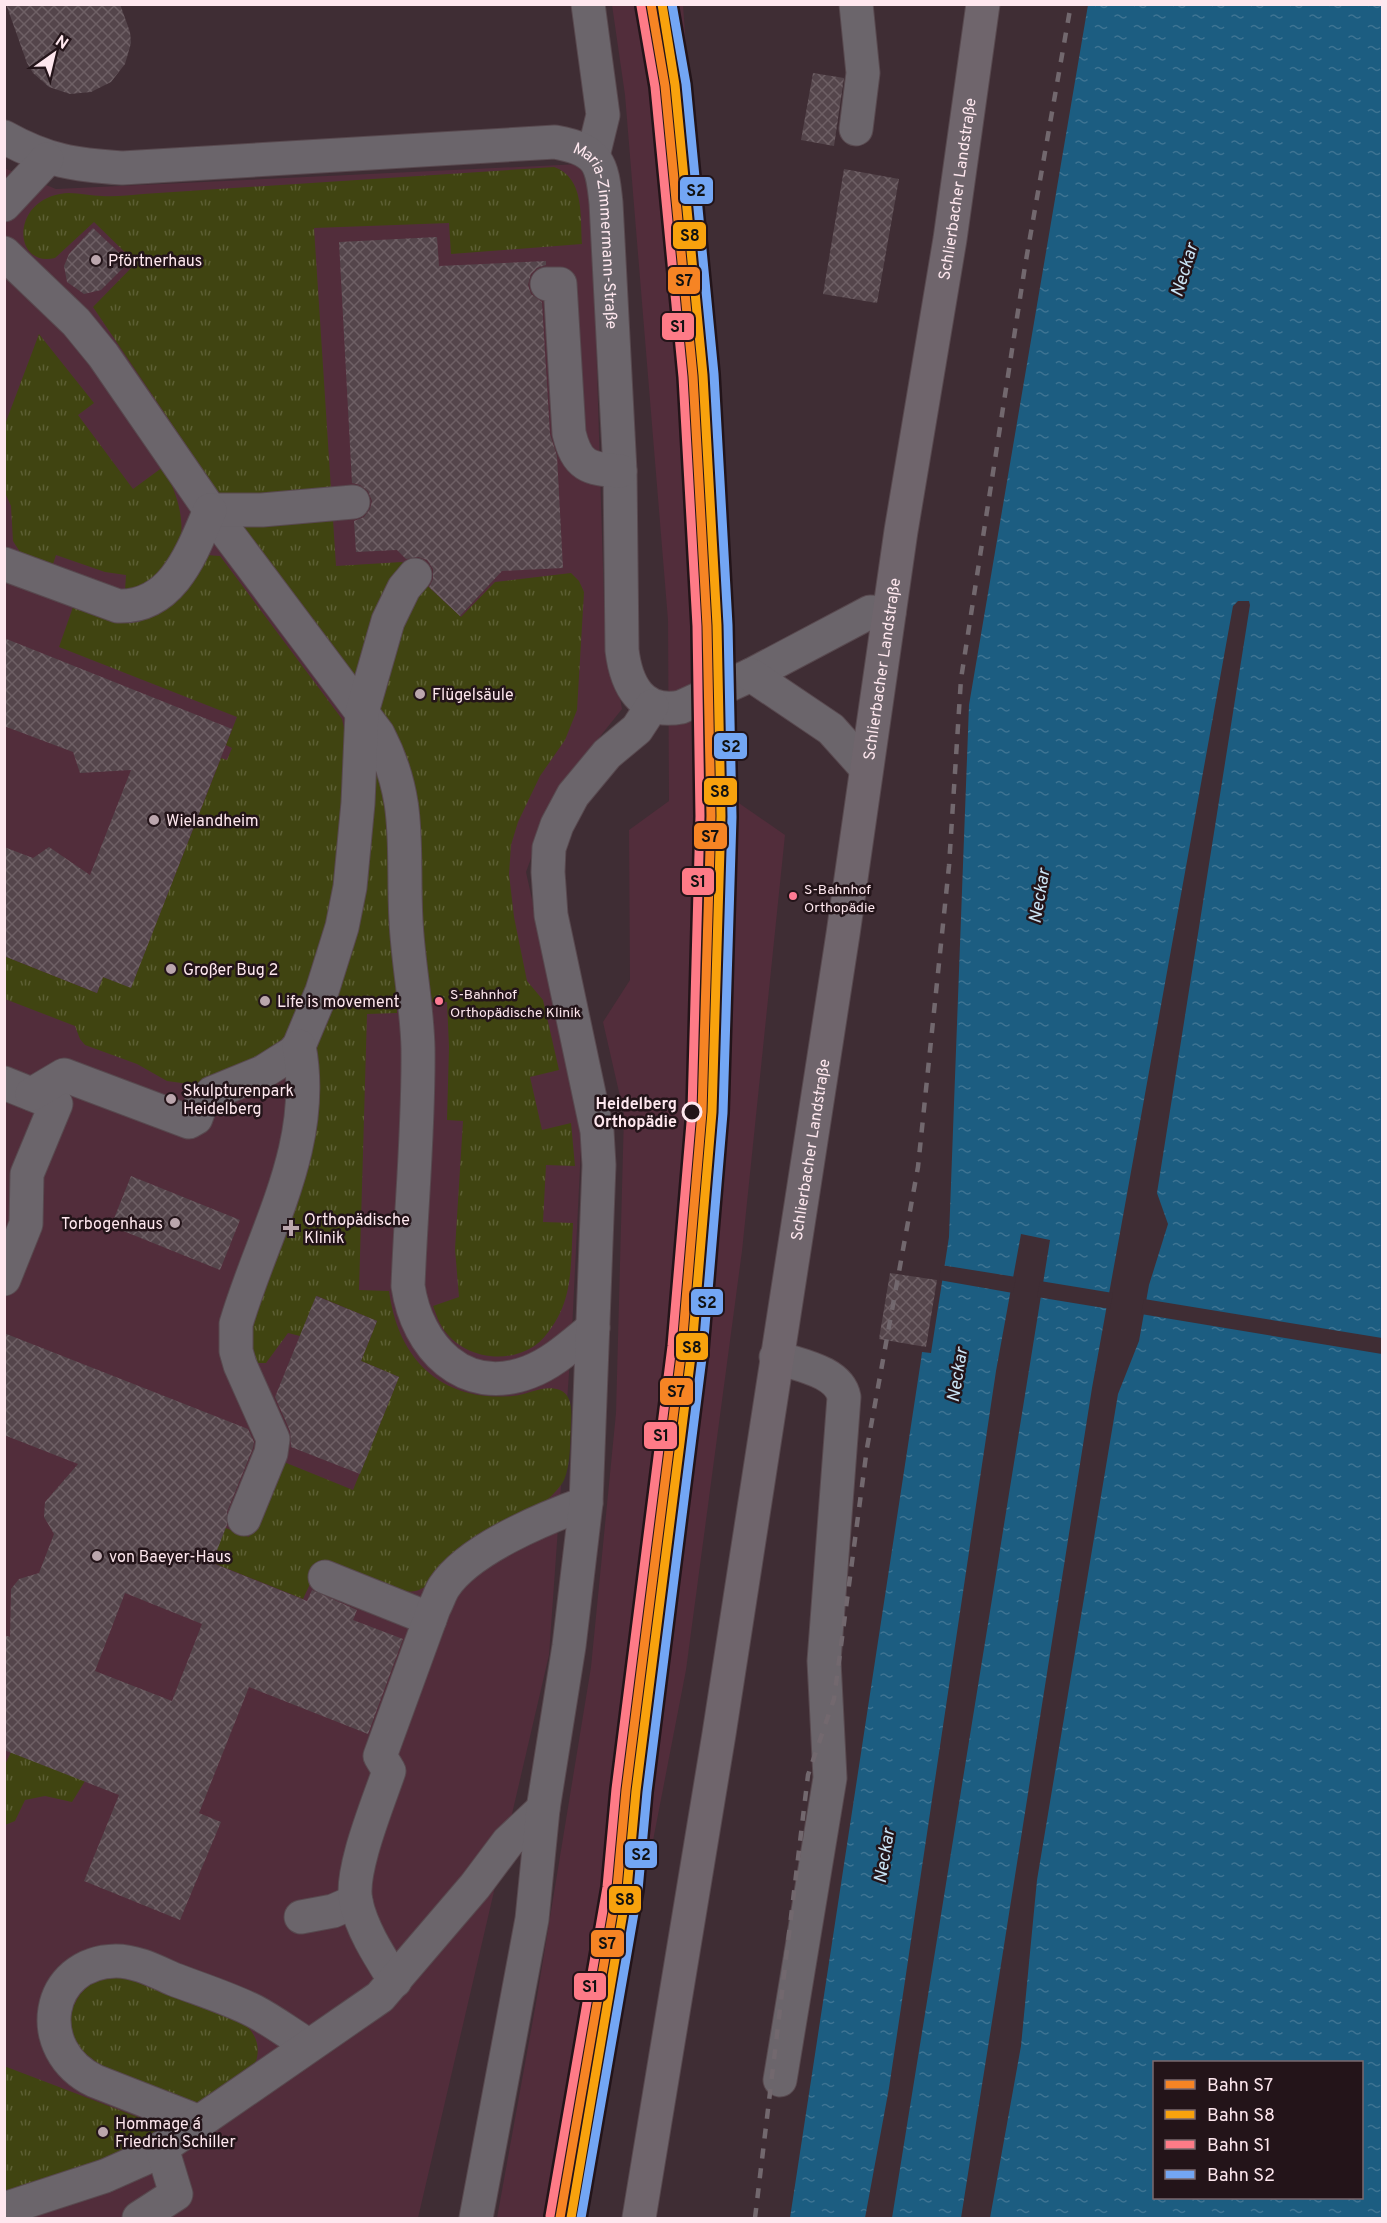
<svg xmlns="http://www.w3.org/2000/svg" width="1387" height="2223" viewBox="0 0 1387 2223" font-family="Overpass,sans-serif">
<defs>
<pattern id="grass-tufts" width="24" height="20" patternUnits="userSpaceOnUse" patternTransform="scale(1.5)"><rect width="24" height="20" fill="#404411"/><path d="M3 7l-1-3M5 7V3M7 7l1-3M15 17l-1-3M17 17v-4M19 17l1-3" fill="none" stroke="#5d5f34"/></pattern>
<pattern id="water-ripples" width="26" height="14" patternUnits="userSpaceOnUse" patternTransform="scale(1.5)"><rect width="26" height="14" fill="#1c5d81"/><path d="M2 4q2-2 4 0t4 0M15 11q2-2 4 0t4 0" fill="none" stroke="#3e7493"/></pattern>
<pattern id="building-cross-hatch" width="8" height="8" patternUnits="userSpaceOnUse" patternTransform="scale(1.5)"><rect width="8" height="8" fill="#54454b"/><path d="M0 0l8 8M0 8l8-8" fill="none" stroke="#6e6065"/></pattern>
</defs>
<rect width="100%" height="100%" fill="#3f2d34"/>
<path fill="#522d3b" d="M612,5H683L728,614L733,799L785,835L742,1251L686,1670L580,2218H497L536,2003L591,1667L616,1413L624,1114L603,1022L630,980L629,830L669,801L668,620L625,95Z
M580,164L592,203L604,602L622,709L555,793L526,872L582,1126L572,1331L549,1655L418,2218H5L4,168L56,189Z"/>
<path fill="url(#grass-tufts)" d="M554,167C585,178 580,216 582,244L451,254L449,223L314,228L336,566L402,562L461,617L495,582L571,573L579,581L584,592L577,710L565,740L540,776L518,822L511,845L509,874L514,917L527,981L543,1000L559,1070L530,1077L542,1130L571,1123L575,1166L546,1165L543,1222L573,1223C571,1253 573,1286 560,1313C554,1325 543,1342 531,1348C502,1365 460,1356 442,1327C438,1321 436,1313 433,1306L459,1297L455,1249L463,1121L447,1120L449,1047L447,1002H432L427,965L420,941L418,843L242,528L93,307L136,263L94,222L55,258C14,268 10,203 60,194C72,191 89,196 102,196C115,197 130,195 143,194Z
M39,334L94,403L78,415L133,489L163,467C192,520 192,572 125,591L126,575L105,572L56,555L51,570L20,552L13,541L11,506L5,493L4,427Z
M206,555L220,556L342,719L348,746L332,929L285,1046L209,1082L189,1084L167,1081L137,1064L85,1045L80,1039L75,1026L5,999L4,956L97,993L103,977L131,987L221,758L227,760L232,748L226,745L237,717L59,647L73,607C84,611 97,617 109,619C156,624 189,596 206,555Z
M368,753L383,771L398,967L397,1013L367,1014L359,1290L389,1291C398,1359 441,1402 512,1396C528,1395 544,1384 560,1390C572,1395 572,1411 571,1422C570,1440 571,1464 564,1480C552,1505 481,1547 457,1564C445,1573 432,1584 419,1590C396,1598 342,1574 318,1567L303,1599L161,1542L169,1506L249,1537L279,1460L353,1490L399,1377L361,1361L377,1321L317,1296L300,1336L288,1333L266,1363H254L248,1328L314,1043Z
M11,1752L85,1781L72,1802L45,1796L25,1800L15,1821L5,1825L4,1767Z
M107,1977H123L244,2024C257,2034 261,2049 255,2064L200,2102H193C156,2087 55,2065 72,2011C77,1994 89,1982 107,1977Z
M4,2066L169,2129L109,2165L5,2202Z"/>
<path fill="url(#water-ripples)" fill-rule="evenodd" d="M1088,5H1382V2218H990L1021,2046L1037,1880L1118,1394L1139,1341L1149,1285L1168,1224L1157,1193L1250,605L1249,601H1238L1233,606L1092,1388L961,2218H892L1050,1240L1021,1234L996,1371L889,2088L865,2218H790L921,1360L922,1352L931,1353L949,1237L969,705ZM1154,2062H1362V2198H1154Z"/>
<path fill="#3f2d34" d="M941,1265L1016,1277L1013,1293L939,1280Z
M1040,1281L1113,1293L1110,1309L1037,1297Z
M1144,1299L1382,1338V1354L1141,1314Z"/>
<path fill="url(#building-cross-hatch)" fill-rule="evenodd" d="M6,4H120L130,32L131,43L125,64L111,82L91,92L70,94L49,87L33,73L27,63Z
M813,73L844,78L834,146L801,140Z
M844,169L899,179L877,303L823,294Z
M93,228L129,262L101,290L84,294L67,282L64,266L69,254Z
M437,237L439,266L546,261V265L537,268L531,274L528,285L531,294L542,302L550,434L557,456L563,568L502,571L460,616L429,587L433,579V569L427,560L418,557L406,559L397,550L356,552L354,521L364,517L370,509L372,501L368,491L360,485L352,483L339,242Z
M4,638L232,729L131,988L103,977L97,993L4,956V847L33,858L49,847L90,875L131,770L80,773L73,752L4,726Z
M131,1176L240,1220L220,1270L111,1226Z
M890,1273L937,1280L926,1347L879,1339Z
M316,1296L377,1321L361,1361L399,1377L360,1474L291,1447L290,1431L275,1397Z
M4,1333L248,1429L254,1442L253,1448L227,1512V1525L212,1563L307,1601L312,1590L357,1610L353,1620L403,1639L368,1734L249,1687L199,1813L221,1822L180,1920L84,1881L119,1795L4,1750V1635L10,1637L11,1589L19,1579L39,1573L54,1534L44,1517L45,1502L78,1464L4,1435ZM125,1593L202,1624L172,1701L95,1671Z"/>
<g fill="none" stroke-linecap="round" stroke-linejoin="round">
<defs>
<g id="minor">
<path d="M588,4L603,115L593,156"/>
<path d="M856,4L863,73L856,129"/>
<path id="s1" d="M4,137C47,161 75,165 122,168L555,142C599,150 602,163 606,203L620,471L622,650C626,684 641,715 681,707L751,675L870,612L889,613"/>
<path d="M4,205L47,159"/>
<path d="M4,253L76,322L103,355L210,510L378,734C413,801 402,849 406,921C408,963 417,1005 418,1048C419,1127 411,1207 408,1286C417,1347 464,1397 529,1372C553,1363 573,1344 593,1328"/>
<path d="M547,284H560L569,433C577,466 588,469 620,471"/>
<path d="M210,510H262L353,502"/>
<path d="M4,564L118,606C173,608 192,552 210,510"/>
<path d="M751,675L831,729L866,768"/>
<path d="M4,1083L56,1104L27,1174L26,1224L4,1279"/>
<path d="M32,1094L64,1075L189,1122L196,1118L201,1104L212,1093L263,1072L293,1053L299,1046L322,991L342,927L350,887L358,803L362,712L388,621L404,588L415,575"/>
<path d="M776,1357C798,1365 839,1371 844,1397L824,1661L830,1778L780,2080"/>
<path d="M244,1519L271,1453L273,1439L240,1365L236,1351V1324C263,1232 318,1145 299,1046"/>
<path d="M325,1577L430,1619"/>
<path d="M301,1917L333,1911L356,1901"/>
<path d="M395,1981C380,1957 362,1930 356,1902C349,1872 379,1801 389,1771L380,1756L434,1608C438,1601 440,1593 444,1587C469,1549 545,1518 586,1503"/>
<path d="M200,2122L95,2081C31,2050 45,1962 116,1961C136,1961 155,1971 173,1979C199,1989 228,1998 254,2011C273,2021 290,2034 308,2045"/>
<path d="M4,2209L105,2176L150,2156L380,1997L475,1886L508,1842L543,1809"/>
<path d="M139,2218L176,2194L162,2148"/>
<path d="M476,2218L532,1919L543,1809L569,1646L586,1503L599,1165L597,1131L551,915L548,872L549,848L557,825L573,795L607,754L637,729L652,706"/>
</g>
<g id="major">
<path id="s2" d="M639,2218L719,1734L843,934L901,531L950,239L983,4"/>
</g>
</defs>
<use href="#minor" stroke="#58494f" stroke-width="35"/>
<use href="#major" stroke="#58494f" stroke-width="35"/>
<use href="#minor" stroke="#6b656b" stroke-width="33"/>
<use href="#major" stroke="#6f656c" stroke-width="33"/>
<path stroke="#72686e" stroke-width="4.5" stroke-dasharray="10 10" stroke-linecap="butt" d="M755,2218L808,1775L834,1699L867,1448L918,1167L949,866L961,679L1025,266L1071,4"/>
<defs>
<path id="rail-1" d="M560,2218L617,1888L626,1790L682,1347L702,1112L711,816L707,626L693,376L665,86L651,4"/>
<path id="rail-2" d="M571,2218L627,1889L636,1791L692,1348L712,1112L721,816L717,625L703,375L675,85L662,4"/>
<path id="rail-3" d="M550,2216L607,1887L616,1789L672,1346L692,1111L700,816L697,626L683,377L655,87L641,6"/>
<path id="rail-4" d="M581,2218L638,1890L647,1792L703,1350L723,1113L732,817L728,625L714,374L686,84L672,4"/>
</defs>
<use href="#rail-1" stroke="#231419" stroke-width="14"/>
<use href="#rail-2" stroke="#231419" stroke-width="14"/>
<use href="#rail-3" stroke="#231419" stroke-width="14"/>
<use href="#rail-4" stroke="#231419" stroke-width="14"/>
<use href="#rail-1" stroke="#f68424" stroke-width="9"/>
<use href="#rail-2" stroke="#f8a20d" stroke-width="9"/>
<use href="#rail-3" stroke="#fe7b87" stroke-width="9"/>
<use href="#rail-4" stroke="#73a6f4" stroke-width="9"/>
</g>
<g fill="#bba6ad" stroke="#231419" stroke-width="2">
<circle cx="96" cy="260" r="6"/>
<circle cx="420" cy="694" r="6"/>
<circle cx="154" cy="820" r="6"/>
<circle cx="171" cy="969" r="6"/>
<circle cx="265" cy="1001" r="6"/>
<circle cx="171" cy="1099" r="6"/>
<circle cx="175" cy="1223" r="6"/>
<path d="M288 1219h6v6h6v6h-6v6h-6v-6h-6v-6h6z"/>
<circle cx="97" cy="1556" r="6"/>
<circle cx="103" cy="2132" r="6"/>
</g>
<g fill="#fe7a93" stroke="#231419" stroke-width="2">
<circle cx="793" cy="896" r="5"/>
<circle cx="439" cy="1001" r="5"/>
</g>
<circle fill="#231419" stroke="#fee7ee" stroke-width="3" cx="692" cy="1112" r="9"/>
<g text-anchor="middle" stroke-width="5" stroke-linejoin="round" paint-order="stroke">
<g font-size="14" fill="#fee7ee" stroke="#231419" text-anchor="start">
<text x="804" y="894">S-Bahnhof<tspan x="804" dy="18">Orthopädie</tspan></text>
<text x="450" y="999">S-Bahnhof<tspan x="450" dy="18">Orthopädische Klinik</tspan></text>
</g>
<g font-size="16" fill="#fee7ee" stroke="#231419">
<text dy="6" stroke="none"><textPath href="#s2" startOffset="2054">Schlierbacher Landstraße</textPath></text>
<text dy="6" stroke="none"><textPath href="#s1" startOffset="675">Maria-Zimmermann-Straße</textPath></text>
<text dy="6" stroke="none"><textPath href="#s2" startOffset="1568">Schlierbacher Landstraße</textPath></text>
<text dy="6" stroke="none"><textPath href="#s2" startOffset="1082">Schlierbacher Landstraße</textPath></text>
</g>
<g font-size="16" fill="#fee7ee" stroke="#231419" text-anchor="start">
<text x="108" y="266">Pförtnerhaus</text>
<text x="432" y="700">Flügelsäule</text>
<text x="166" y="826">Wielandheim</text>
<text x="183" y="975">Großer Bug 2</text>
<text x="277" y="1007">Life is movement</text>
<text x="183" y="1096">Skulpturenpark<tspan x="183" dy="18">Heidelberg</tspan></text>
<text x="304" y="1225">Orthopädische<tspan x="304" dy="18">Klinik</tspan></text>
<text x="163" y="1229" text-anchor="end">Torbogenhaus</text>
<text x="109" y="1562">von Baeyer-Haus</text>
<text x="115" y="2129">Hommage á<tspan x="115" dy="18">Friedrich Schiller</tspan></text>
</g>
<g font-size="16" font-weight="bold" fill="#fee7ee" stroke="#231419" text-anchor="end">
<text x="677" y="1109">Heidelberg<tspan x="677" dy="18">Orthopädie</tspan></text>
</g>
<g font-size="18" font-style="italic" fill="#cae4f5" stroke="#231419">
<text transform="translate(1184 270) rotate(-73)" y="6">Neckar</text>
<text transform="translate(1039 896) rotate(-80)" y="6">Neckar</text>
<text transform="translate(957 1375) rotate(-81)" y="6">Neckar</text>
<text transform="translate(884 1856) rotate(-81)" y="6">Neckar</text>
</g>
</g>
<g stroke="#231419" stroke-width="2">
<rect x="679" y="176" width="35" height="29" rx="6" fill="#73a6f4"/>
<rect x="672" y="221" width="35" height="29" rx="6" fill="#f8a20d"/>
<rect x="667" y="266" width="34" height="29" rx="6" fill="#f68424"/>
<rect x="661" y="312" width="34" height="29" rx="6" fill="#fe7b87"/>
<rect x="713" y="732" width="35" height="28" rx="6" fill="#73a6f4"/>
<rect x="703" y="777" width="35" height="29" rx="6" fill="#f8a20d"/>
<rect x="693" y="822" width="35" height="28" rx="6" fill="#f68424"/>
<rect x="681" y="867" width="34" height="29" rx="6" fill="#fe7b87"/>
<rect x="690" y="1288" width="34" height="28" rx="6" fill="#73a6f4"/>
<rect x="675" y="1332" width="34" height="29" rx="6" fill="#f8a20d"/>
<rect x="659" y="1377" width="35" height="29" rx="6" fill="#f68424"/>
<rect x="643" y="1421" width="35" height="29" rx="6" fill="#fe7b87"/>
<rect x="624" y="1840" width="34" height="29" rx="6" fill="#73a6f4"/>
<rect x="608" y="1885" width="34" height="29" rx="6" fill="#f8a20d"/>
<rect x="590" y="1929" width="35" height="29" rx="6" fill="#f68424"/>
<rect x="573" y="1972" width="34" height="29" rx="6" fill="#fe7b87"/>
</g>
<g font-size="16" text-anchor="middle" font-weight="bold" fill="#111">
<text x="696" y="196">S2</text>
<text x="690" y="241">S8</text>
<text x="684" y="286">S7</text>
<text x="678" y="332">S1</text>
<text x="731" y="752">S2</text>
<text x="720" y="797">S8</text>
<text x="710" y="842">S7</text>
<text x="698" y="887">S1</text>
<text x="707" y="1308">S2</text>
<text x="692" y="1353">S8</text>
<text x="676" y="1397">S7</text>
<text x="661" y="1441">S1</text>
<text x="641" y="1860">S2</text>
<text x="625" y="1905">S8</text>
<text x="607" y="1949">S7</text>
<text x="590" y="1992">S1</text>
</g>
<rect width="1387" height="2223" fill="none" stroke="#fee7ee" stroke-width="12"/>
<rect x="1153" y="2061" width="210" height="138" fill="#231419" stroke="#7b686e" stroke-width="1.5"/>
<rect x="1165" y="2080" width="30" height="9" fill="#f68424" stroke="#7b686e" stroke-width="1.5"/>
<text x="1207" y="2091" font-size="18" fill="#fee7ee">Bahn S7</text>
<rect x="1165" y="2110" width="30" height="9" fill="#f8a20d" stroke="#7b686e" stroke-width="1.5"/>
<text x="1207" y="2121" font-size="18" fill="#fee7ee">Bahn S8</text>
<rect x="1165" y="2140" width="30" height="9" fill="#fe7b87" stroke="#7b686e" stroke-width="1.5"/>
<text x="1207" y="2151" font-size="18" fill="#fee7ee">Bahn S1</text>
<rect x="1165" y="2170" width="30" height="9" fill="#73a6f4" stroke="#7b686e" stroke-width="1.5"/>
<text x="1207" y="2181" font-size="18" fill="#fee7ee">Bahn S2</text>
<g transform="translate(54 54) rotate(34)" stroke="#231419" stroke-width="4.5" paint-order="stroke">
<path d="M0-4.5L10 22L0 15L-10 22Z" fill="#fee7ee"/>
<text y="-9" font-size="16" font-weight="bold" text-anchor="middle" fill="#fee7ee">N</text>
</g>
</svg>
